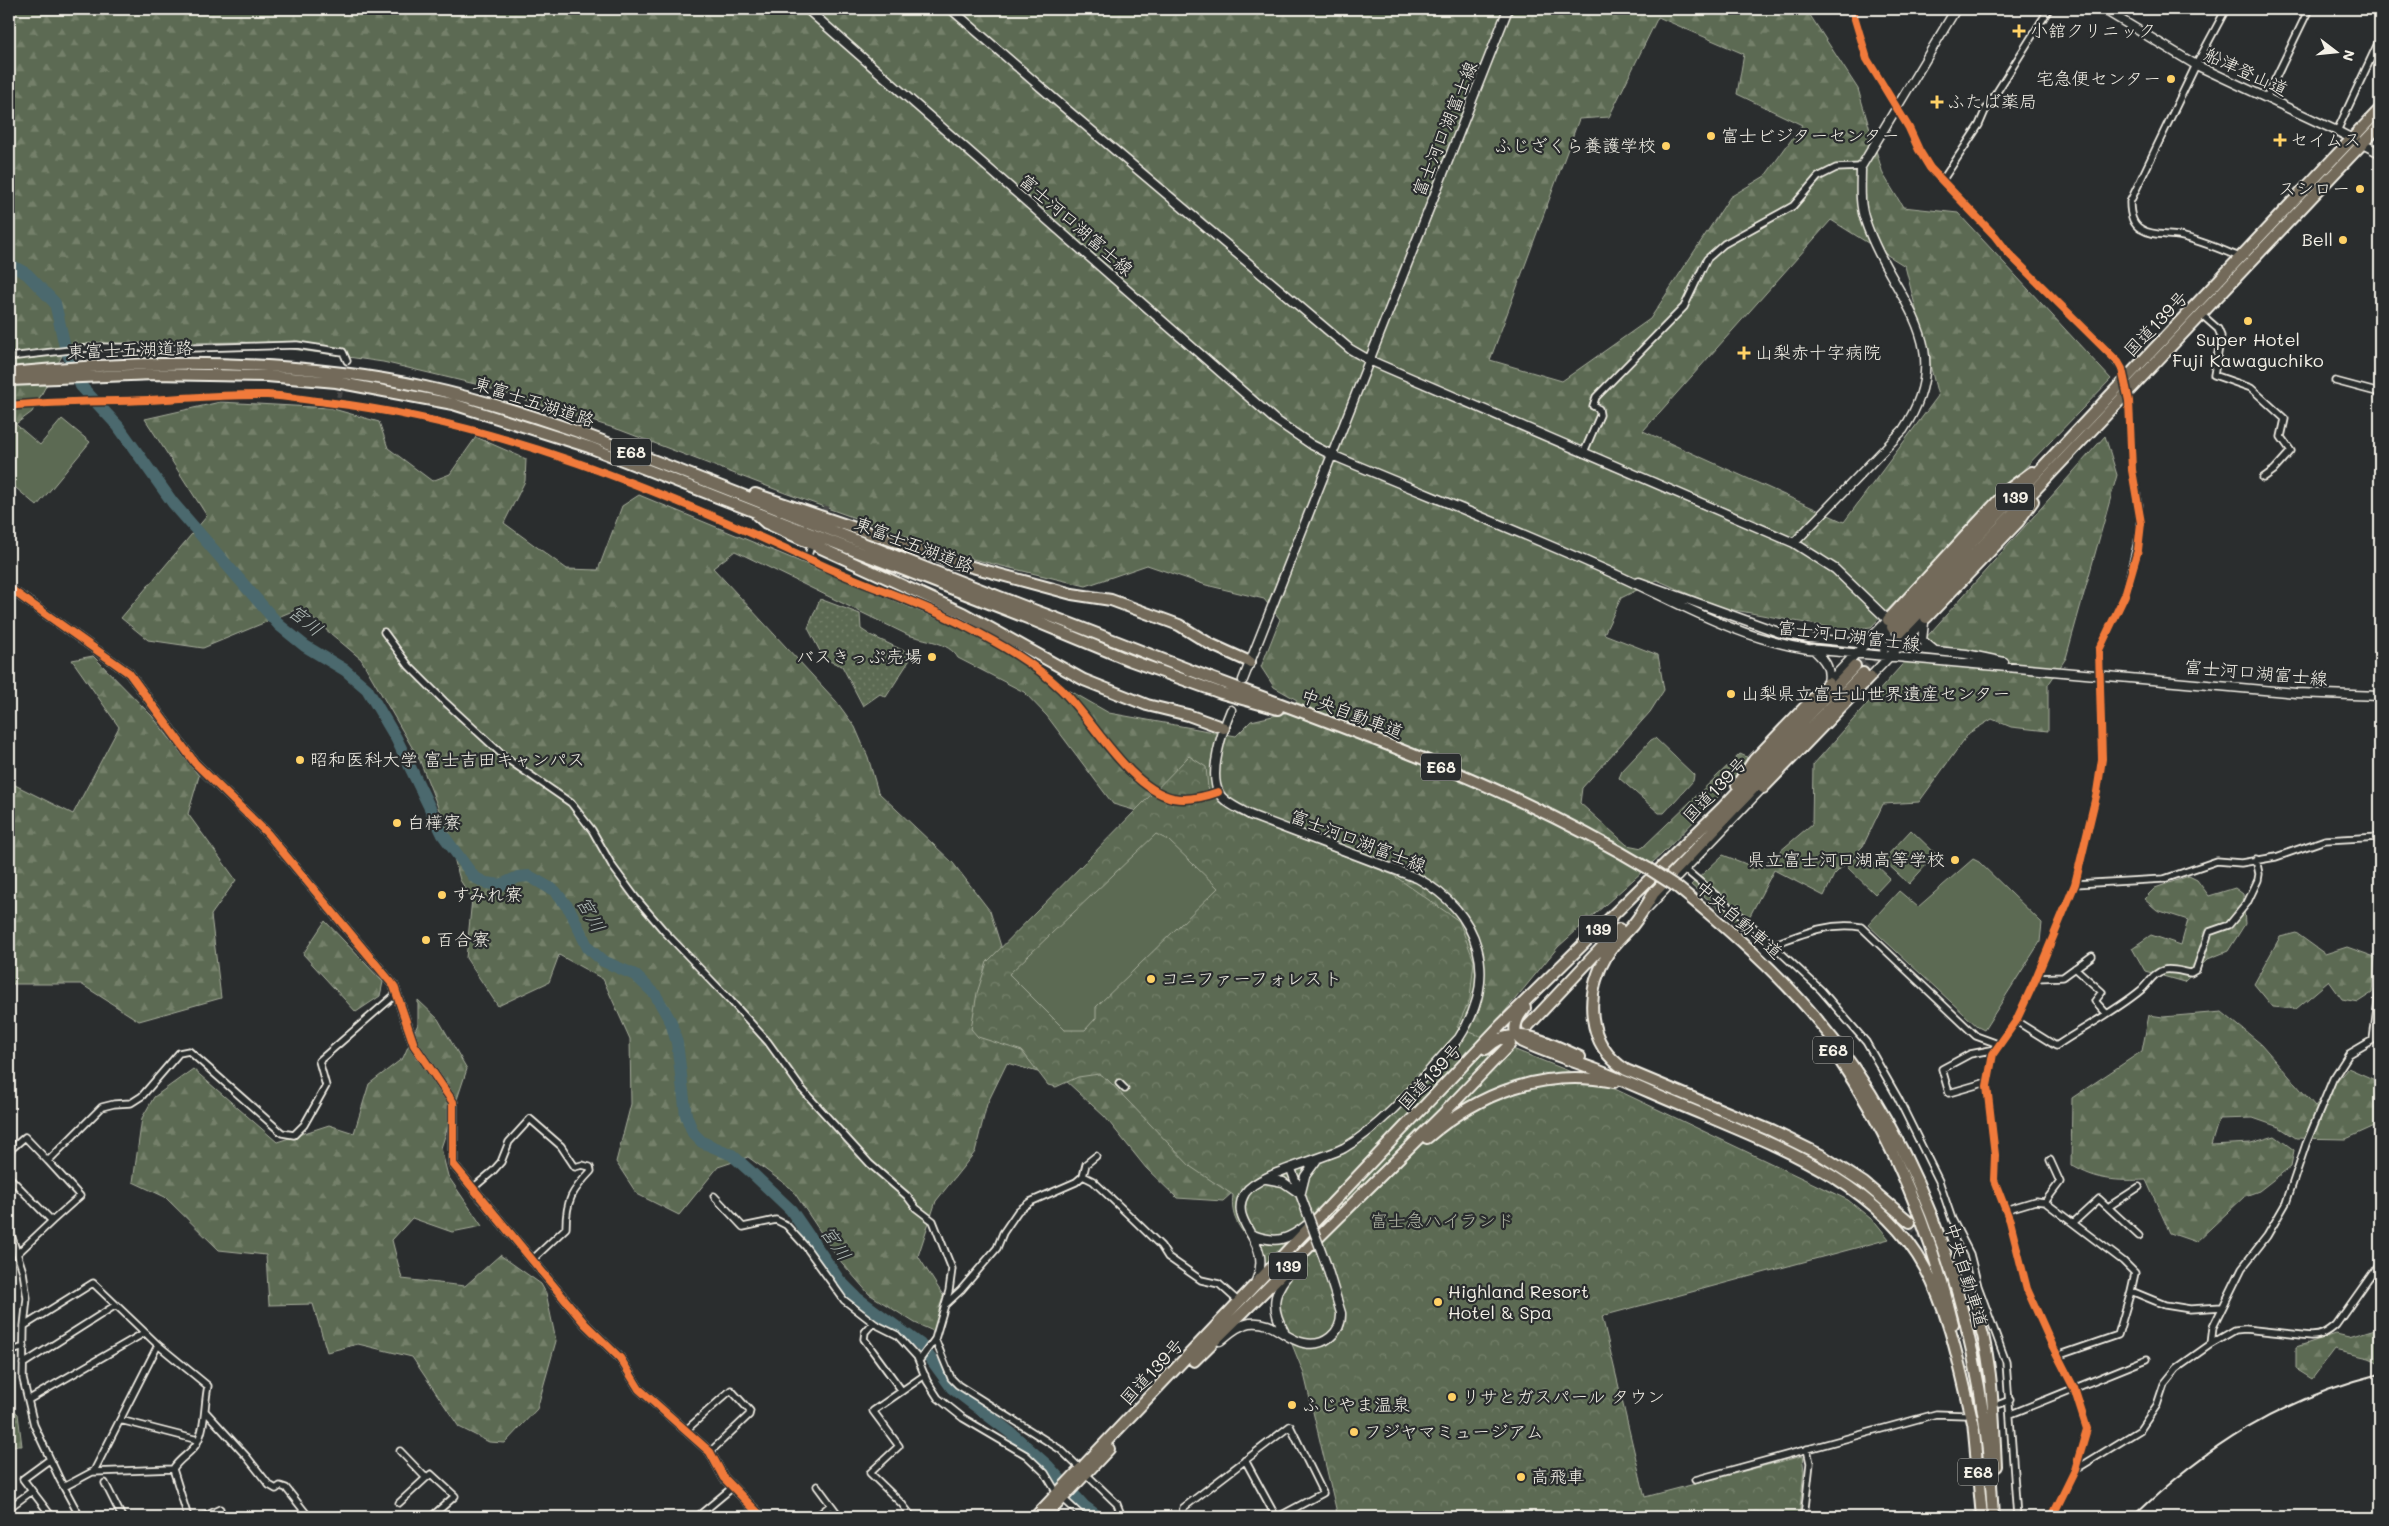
<svg xmlns="http://www.w3.org/2000/svg" width="2389" height="1526" viewBox="0 0 2389 1526" font-family="Mali,'Klee One',sans-serif">
<defs>
<pattern id="grass-dots" width="8" height="8" patternUnits="userSpaceOnUse" patternTransform="scale(1.25)"><rect width="8" height="8" fill="#5c6a52"/><path d="M2 2h.1M6 6h.1" fill="none" stroke="#74806b" stroke-width="1.8" stroke-linecap="round"/></pattern>
<pattern id="forest-firs" width="22" height="20" patternUnits="userSpaceOnUse" patternTransform="scale(1.25)"><rect width="22" height="20" fill="#5c6a52"/><path d="M5 1l3.5 6h-7zM16 11l3.5 6h-7z" fill="#74806b"/></pattern>
<pattern id="park-crowns" width="20" height="18" patternUnits="userSpaceOnUse" patternTransform="scale(1.25)"><rect width="20" height="18" fill="#5c6a52"/><path d="M2 6a3 3 0 1 1 6 0M12 15a3 3 0 1 1 6 0" fill="none" stroke="#74806b"/></pattern>
</defs>
<rect width="100%" height="100%" fill="#2a2d2e"/>
<filter id="ink" filterUnits="userSpaceOnUse"><feTurbulence type="fractalNoise" baseFrequency=".02" numOctaves="2"/><feDisplacementMap in="SourceGraphic" scale="10" xChannelSelector="R" yChannelSelector="G"/><feConvolveMatrix kernelMatrix="1 2 1 2 8 2 1 2 1" color-interpolation-filters="sRGB"/></filter>
<g filter="url(#ink)">
<path fill="url(#grass-dots)" stroke="#a8ae9d" d="M820,599L860,614L861,629L870,635L913,655L886,697L880,694L863,706L842,666L824,659L808,628Z"/>
<path fill="url(#forest-firs)" stroke="#a8ae9d" fill-rule="evenodd" d="M9,9H1806L1858,89L1883,174L1903,207L1958,213L2111,379L1871,627L1844,630L1718,607L1657,580L1621,598L1604,634L1658,655L1664,690L1650,712L1582,788L1580,803L1627,845L1642,848L1740,754L1747,757L1741,773L1662,854L1558,947L1474,1049L1181,824L1113,804L1047,716L1024,692L958,658C949,642 924,640 908,635L735,551L713,568L836,701L855,727L868,757L878,792L953,863L990,911L1004,956L1089,1060L1177,1151L1211,1164L1243,1183L1223,1201L1177,1198L1146,1168L1105,1117L1065,1080L1007,1063L987,1104L975,1152L936,1201L918,1256L948,1303L940,1334L915,1323L869,1294L837,1257L792,1189L748,1157L718,1167L679,1215L637,1194L616,1162L631,1104L630,1039L603,979L559,955L549,982L498,1006L466,958L472,899L460,880L446,828L420,761L361,659L300,608L203,648L148,640L121,618L207,516L145,419L220,402L330,408L379,422L388,448L432,481L450,474L476,437L526,459L525,481L504,523L567,569L598,570L622,506L639,495L982,637L1039,673L1109,713L1236,736L1251,721L1286,713L1297,700L1274,687L1261,667L1280,619L1264,599L1206,585L1147,565L1086,586L964,557L785,493L620,430L475,384L383,362L243,342L111,344L63,354L32,412L9,429ZM1658,17L1744,54L1737,94L1802,125L1765,176L1730,197L1650,319L1562,381L1490,360L1579,119L1609,117ZM1831,220L1905,266L1938,396L1844,522L1643,431Z
M2105,436L2117,475L2066,658L2048,685V731L2011,727L1992,719L1969,733L1919,802L1883,804L1863,846L1834,875L1824,896L1774,870L1743,929L1691,885L1723,855L1759,869L1812,824L1813,765Z
M93,656L152,716L199,776L188,814L236,880L211,915L221,998L139,1021L81,984H9V782L73,814L119,727L72,660Z
M1655,738L1694,775L1693,781L1664,813H1659L1619,778L1622,771L1651,740Z
M2189,876L2197,880L2209,896L2235,888L2243,894L2245,924L2228,951L2208,959L2184,982L2145,971L2132,948L2151,935L2181,945L2188,920L2157,910L2144,899L2155,888Z
M325,921L383,982L380,996L356,1012L303,954Z
M2296,933L2325,954L2347,947L2375,957L2372,993L2358,1002L2342,999L2329,981L2296,1009L2273,1007L2254,984L2280,937Z
M418,1000L438,1019L467,1069L441,1148L448,1176L482,1226L452,1232L412,1218L392,1240L402,1279L465,1286L500,1255L541,1284L546,1293L556,1341L537,1409L505,1443L489,1442L459,1427L412,1357L358,1344L327,1352L313,1304L269,1305L266,1255L219,1250L165,1197L133,1182L142,1118L154,1097L193,1069L277,1142L329,1125L354,1133L369,1084L403,1058L418,1024Z
M2222,1012L2261,1044L2315,1106L2348,1068L2375,1080C2382,1094 2382,1109 2377,1125L2346,1139L2296,1138L2279,1127L2253,1118L2219,1119L2211,1145L2251,1143L2275,1136L2294,1150L2291,1166L2259,1191L2245,1196L2196,1242L2170,1233L2146,1180C2116,1181 2098,1181 2071,1165L2072,1098L2142,1051L2149,1015L2163,1017Z
M2375,1329L2380,1331V1363L2369,1358L2334,1350L2312,1379L2296,1369V1347L2336,1334L2349,1337Z
M9,1406L18,1414L22,1446H9Z"/>
<path fill="url(#park-crowns)" stroke="#a8ae9d" d="M1189,756L1206,767L1208,788L1238,815L1393,875L1459,921L1474,961L1470,999L1457,1027L1617,1090L1848,1200L1876,1223L1889,1239L1602,1316L1645,1497L1802,1456L1804,1470L1799,1517H1338L1304,1374L1251,1243C1239,1227 1230,1216 1233,1195L1191,1167L1107,1079L1099,1074L1078,1077L1056,1087L1048,1085L1022,1051L978,1037L971,1029L977,993L987,962Z"/>
<path fill="#5c6a52" stroke="#a8ae9d" d="M62,419L90,442L37,506L9,482V425L12,421L40,445Z
M1911,830L1936,854L1909,884L1883,860Z
M1156,834L1168,840L1218,888L1096,1007V1018L1085,1030H1065L1009,974Z
M1861,851L1890,878L1875,894L1847,867Z
M1973,859L1979,862L2042,923L2040,942L1984,1030L1978,1027L1868,925L1899,891L1918,907Z"/>
<g fill="none" stroke-linecap="round" stroke-linejoin="round">
<path stroke="#4b696e" stroke-width="12" d="M9,264L27,274L55,303L65,347L81,386L118,426L173,503L279,625L305,646L345,670L367,689L396,738L443,835L474,877L486,883L501,885L518,877L529,876L555,891L570,910L588,948L603,961L635,975L655,994L671,1022L677,1043L686,1115L693,1133L702,1142L732,1155L752,1173L791,1210L839,1280L857,1298L920,1344L952,1388L1011,1433L1048,1466L1084,1506L1099,1517"/>
<path stroke="#484a4a" stroke-width="5.5" stroke-dasharray="5.5 3" stroke-linecap="butt" d="M339,397L347,361
M821,519L827,504"/>
<path stroke="#484a4a" stroke-width="10" stroke-dasharray="10 5" stroke-linecap="butt" d="M1855,666L1882,638
M1863,673L1885,649
M1910,1222L1956,1273L1974,1305"/>
<defs>
<path id="street" d="M1852,9L1867,59L1909,128L1919,150L1930,168L1995,236L2008,253L2106,349L2122,369
M2226,9L2196,65L2130,202C2130,211 2132,224 2141,229C2152,236 2167,234 2179,236C2200,240 2222,250 2242,258
M2266,98L2309,9
M2337,131L2380,39
M1942,181L1979,125L1985,111L2049,9
M2202,315L2218,329L2221,336L2214,375L2251,388L2285,419L2281,437L2291,451L2274,470L2263,478
M9,357L97,347L193,348L297,345L343,352L347,361
M2335,381L2380,393
M9,406C55,401 102,402 148,400C187,398 227,394 267,395C287,396 306,400 326,402C498,422 659,490 815,562C865,586 918,601 967,627C1000,644 1034,663 1061,689C1093,720 1129,788 1173,798C1189,801 1204,797 1218,792
M1584,452L1600,415L1599,409L1593,406L1596,397L1684,307L1707,259L1724,244L1793,206L1818,177L1836,168L1861,167
M807,559L810,549
M384,632L409,666L444,701L507,759L571,803L592,830L613,867L635,897L665,932L731,1001L768,1042L801,1088L870,1164L907,1196L916,1208L933,1221L952,1269L949,1291L935,1339L951,1378L958,1385L1061,1450L1117,1504L1122,1517
M1687,871L1749,923L1821,990L1866,1042L1898,1098L1939,1181L1952,1219L1970,1254L1978,1286L2006,1362L2017,1517
M2075,884L2164,879L2217,861L2241,863L2276,857L2325,840L2380,837
M1648,909L1764,788
M1772,945C1802,934 1829,922 1861,927L1976,1036L1998,1044
M2075,968L2102,992L2095,1001L2106,1013
M2036,978L2063,977L2092,956
M2016,1021L2056,1046C2084,1027 2116,1011 2141,990C2149,983 2153,973 2164,970C2172,968 2183,972 2191,973L2196,970L2209,932L2229,925L2247,903L2258,880L2259,874L2256,859
M1987,1082L1949,1093L1942,1069L1970,1054L1996,1049
M1119,1083L1125,1089
M9,1151L25,1137L48,1161L102,1107L114,1104L131,1103L142,1096L179,1053L189,1051L282,1133L294,1135L304,1125L326,1086L319,1061L396,994
M1083,1176L1093,1181L1131,1217L1161,1246L1168,1257L1201,1280L1219,1284L1239,1302
M9,1177L52,1221L80,1196L48,1161
M473,1188L493,1171L501,1162L509,1142L530,1119L561,1146L575,1167L582,1165L590,1167L591,1171C572,1191 566,1200 566,1228L532,1260
M714,1196L743,1227L776,1220L786,1225L806,1247L844,1300L875,1324L897,1335L917,1357L927,1381L938,1398L963,1418L1026,1455L1045,1473L1057,1493L1083,1517
M2045,1202L2123,1261L2135,1273L2131,1291
M2108,1207L2139,1187
M2005,1210L2035,1201L2045,1202L2060,1182L2050,1160
M2073,1223L2099,1199L2139,1236
M9,1228L23,1272L27,1298L24,1326L23,1379L34,1425L60,1480L80,1517
M17,1254L52,1221
M946,1304L961,1290L997,1248L1003,1233L1018,1211L1030,1202L1076,1182L1083,1176L1086,1164L1096,1156
M873,1323L865,1332L864,1339L902,1391
M24,1326L93,1283L158,1345L208,1386C204,1404 206,1426 197,1443C192,1453 179,1458 173,1469L188,1517
M2211,1344L2235,1330L2245,1329L2311,1336C2322,1336 2328,1332 2336,1325L2380,1263
M9,1352L24,1347
M2057,1356L2118,1335L2131,1291L2165,1305L2190,1309L2222,1307
M919,1361L935,1339
M23,1364L116,1305
M28,1400L144,1333
M2000,1404L2010,1400
M205,1411L247,1457L269,1485L276,1489L280,1486L286,1488L309,1517
M2011,1414L2147,1359
M120,1420L198,1440
M685,1431L731,1390L750,1411L749,1415L710,1452
M400,1451L426,1478L431,1474L455,1496L431,1517
M49,1460L23,1479L52,1517
M1245,1460L1276,1517
M2075,1470L2140,1430L2157,1405L2164,1384L2177,1368L2211,1344L2213,1327L2242,1268L2267,1236L2286,1203L2306,1144L2333,1079L2349,1054L2373,1040L2380,985
M93,1472L173,1469
M1695,1480L1936,1414L1965,1415
M105,1483L122,1517
M817,1486L840,1517
M64,1487L94,1471L158,1345
M399,1503L426,1478
M9,1508L32,1491
M203,1517L220,1509
M697,1517L733,1487
M816,1517L831,1505
M912,1517L902,1504L870,1473L899,1446L873,1411L925,1375
M1182,1517L1183,1508L1290,1426L1323,1493L1278,1517
M1804,1517L1810,1463L1807,1449
M2052,1517L2075,1470L2087,1429L2074,1388L2053,1347L2027,1289L2010,1221L1994,1180L1995,1155L1987,1086L1993,1054L2016,1021L2036,978L2075,884L2097,792L2102,759L2099,650L2125,595L2140,532L2139,505L2132,470L2129,401"/>
<path id="secondary" d="M807,9L1274,419L1312,445L1332,455C1424,494 1517,530 1608,571C1674,600 1735,638 1808,649L2296,693L2380,696
M951,9L1059,103L1350,349L1369,360L1794,543L1835,569L1888,620
M2103,9L2196,65L2337,131L2380,153
M1794,543L1903,430C1961,342 1891,299 1865,220C1859,203 1861,184 1861,167L1956,9
M1639,582L1781,633L1809,638L1966,654L2004,662
M9,588L129,673L195,763L267,833L394,986L414,1045L453,1102V1164L585,1324L620,1358L639,1389L710,1452L724,1478L762,1517
M1924,623L1922,640L1934,650
M1886,624L1888,636L1898,647
M1813,649C1825,660 1831,667 1828,683
M1884,649L1881,636L1885,624
M1870,677L1926,618
M1243,680L1508,9
M1828,683L1888,620
M1231,710C1223,729 1208,773 1219,793C1224,803 1240,809 1250,815L1417,878C1480,912 1500,976 1459,1038C1426,1073 1386,1124 1344,1148C1321,1160 1257,1174 1245,1193C1226,1224 1275,1241 1256,1281
M1291,1169L1306,1210
M1267,1179L1283,1182L1299,1193
M1301,1192L1305,1176L1316,1161
M1253,1235C1277,1244 1288,1240 1308,1224
M1284,1331C1268,1304 1275,1288 1295,1267
M1220,1341C1229,1334 1238,1325 1250,1323C1274,1320 1284,1339 1304,1343C1324,1347 1342,1333 1341,1313L1326,1264"/>
<path id="highway" d="M9,373C147,359 289,358 425,387C522,408 615,445 706,481C817,524 928,570 1039,612C1105,636 1169,663 1235,687C1376,739 1519,791 1649,869
M9,380L154,374L267,376L336,382L453,404L589,447L1030,619L1129,660L1221,693L1278,709
M755,494L961,564L1072,594L1111,600L1179,625L1210,644L1250,662
M757,515L766,523L963,613L1084,680L1147,705L1188,715L1224,728
M1926,618L2018,522L2033,501
M1888,620L2009,489L2032,472
M1892,627L2380,109
M1899,634L2380,125
M1737,785L1754,760L1828,683
M1763,788L1870,677
M1677,887C1724,925 1770,965 1810,1011C1930,1150 1985,1336 1993,1517
M1655,891C1648,903 1641,915 1632,926C1623,936 1614,944 1607,955C1584,994 1586,1045 1626,1070L1772,1131L1821,1155L1864,1183L1910,1222
M1652,895L1863,673
M1525,1008C1517,1017 1509,1033 1523,1042C1547,1053 1573,1061 1597,1070C1632,1084 1667,1100 1702,1114C1783,1148 1881,1186 1925,1268C1951,1316 1961,1374 1974,1427
M1528,1026L1619,929
M1486,1049C1514,1021 1550,1044 1580,1057
M1837,1056C1892,1137 1930,1229 1953,1324
M1427,1138C1480,1092 1545,1068 1614,1082
M1974,1305C1993,1357 1993,1411 1996,1466
M1194,1361L1443,1114L1510,1044
M1973,1421L1982,1517
M1035,1517L1502,1024L1723,807L1855,666
M1045,1517L1109,1449"/>
</defs>
<use href="#street" stroke="#f4f1e8" stroke-width="9"/>
<use href="#secondary" stroke="#f4f1e8" stroke-width="11"/>
<use href="#highway" stroke="#f4f1e8" stroke-width="14"/>
<use href="#street" stroke="#2a2d2e" stroke-width="5.5"/>
<use href="#secondary" stroke="#2a2d2e" stroke-width="8"/>
<use href="#highway" stroke="#736b5a" stroke-width="10"/>
<path stroke="#f4f1e8" stroke-width="2" d="M2133,1517C2206,1447 2280,1399 2380,1374"/>
<defs>
<path id="secondary-bridge" d="M1306,1210L1326,1264"/>
<path id="highway-bridge" d="M1649,869L1677,887"/>
</defs>
<use href="#secondary-bridge" stroke="#f4f1e8" stroke-width="11" stroke-linecap="butt"/>
<use href="#highway-bridge" stroke="#f4f1e8" stroke-width="14" stroke-linecap="butt"/>
<use href="#secondary-bridge" stroke="#2a2d2e" stroke-width="8"/>
<use href="#highway-bridge" stroke="#736b5a" stroke-width="10"/>
<defs>
<path id="cycleway" d="M1852,9L1867,59L1909,128L1919,150L1930,168L1995,236L2008,253L2118,362L2122,369L2129,401L2132,470L2141,523L2138,550L2125,595L2099,650L2102,759L2097,792L2075,884L2036,978L2016,1021L1993,1054L1987,1086L1995,1155L1994,1180L2010,1221L2027,1289L2053,1347L2074,1388L2087,1429L2075,1470L2052,1517
M9,406C55,401 102,402 148,400C187,398 227,394 267,395C287,396 306,400 326,402C498,422 659,490 815,562C865,586 918,601 967,627C1000,644 1034,663 1061,689C1093,720 1129,788 1173,798C1189,801 1204,797 1218,792
M9,588L129,673L195,763L267,833L394,986L414,1045L453,1102V1164L585,1324L620,1358L639,1389L710,1452L724,1478L762,1517"/>
</defs>
<use href="#cycleway" stroke="#2a2d2e" stroke-width="11"/>
<use href="#cycleway" stroke="#f17a3a" stroke-width="8"/>
</g>
</g>
<g fill="#ffd166" stroke="#2a2d2e" stroke-width="2">
<path d="M2016.5 23.5h5v5h5v5h-5v5h-5v-5h-5v-5h5z"/>
<circle cx="2171" cy="79" r="5"/>
<path d="M1934.5 94.5h5v5h5v5h-5v5h-5v-5h-5v-5h5z"/>
<circle cx="1711" cy="136" r="5"/>
<path d="M2277.5 132.5h5v5h5v5h-5v5h-5v-5h-5v-5h5z"/>
<circle cx="1666" cy="146" r="5"/>
<circle cx="2360" cy="189" r="5"/>
<circle cx="2343" cy="240" r="5"/>
<circle cx="2248" cy="321" r="5"/>
<path d="M1741.5 345.5h5v5h5v5h-5v5h-5v-5h-5v-5h5z"/>
<circle cx="932" cy="657" r="5"/>
<circle cx="1731" cy="694" r="5"/>
<circle cx="300" cy="760" r="5"/>
<circle cx="397" cy="823" r="5"/>
<circle cx="1955" cy="860" r="5"/>
<circle cx="442" cy="895" r="5"/>
<circle cx="426" cy="940" r="5"/>
<circle cx="1151" cy="979" r="5"/>
<circle cx="1438" cy="1302" r="5"/>
<circle cx="1452" cy="1397" r="5"/>
<circle cx="1292" cy="1405" r="5"/>
<circle cx="1354" cy="1432" r="5"/>
<circle cx="1521" cy="1477" r="5"/>
</g>
<g text-anchor="middle" stroke-width="4.5" stroke-linejoin="round" paint-order="stroke">
<g fill="#2a2d2e" stroke="#b7b6b0" stroke-width="1">
<rect x="611" y="438.5" width="40" height="27" rx="4"/>
<rect x="1996" y="483.5" width="38" height="27" rx="4"/>
<rect x="1421" y="753.5" width="40" height="27" rx="4"/>
<rect x="1579" y="915.5" width="38" height="27" rx="4"/>
<rect x="1813" y="1036.5" width="40" height="27" rx="4"/>
<rect x="1269" y="1252.5" width="38" height="27" rx="4"/>
<rect x="1958" y="1458.5" width="40" height="27" rx="4"/>
</g>
<g font-size="16" font-weight="bold" fill="#f4f1e8">
<text x="631" y="458">E68</text>
<text x="2015" y="503">139</text>
<text x="1441" y="773">E68</text>
<text x="1598" y="935">139</text>
<text x="1833" y="1056">E68</text>
<text x="1288" y="1272">139</text>
<text x="1978" y="1478">E68</text>
</g>
<g font-size="18" fill="#f4f1e8" stroke="#2a2d2e" text-anchor="start">
<text x="2030" y="37">小舘クリニック</text>
<text x="2161" y="85" text-anchor="end">宅急便センター</text>
<text x="1947" y="108">ふたば薬局</text>
<text x="1721" y="142">富士ビジターセンター</text>
<text x="2290" y="146">セイムス</text>
<text x="1656" y="152" text-anchor="end">ふじざくら養護学校</text>
<text x="2350" y="195" text-anchor="end">スシロー</text>
<text x="2333" y="246" text-anchor="end">Bell</text>
<text x="2248" y="346" text-anchor="middle">Super Hotel<tspan x="2248" dy="21">Fuji Kawaguchiko</tspan></text>
<text x="1755" y="359">山梨赤十字病院</text>
<text x="922" y="663" text-anchor="end">バスきっぷ売場</text>
<text x="1741" y="700">山梨県立富士山世界遺産センター</text>
<text x="310" y="766">昭和医科大学 富士吉田キャンパス</text>
<text x="407" y="829">白樺寮</text>
<text x="1945" y="866" text-anchor="end">県立富士河口湖高等学校</text>
<text x="452" y="901">すみれ寮</text>
<text x="436" y="946">百合寮</text>
<text x="1161" y="985">コニファーフォレスト</text>
<text x="1448" y="1298">Highland Resort<tspan x="1448" dy="21">Hotel &amp; Spa</tspan></text>
<text x="1462" y="1403">リサとガスパール タウン</text>
<text x="1302" y="1411">ふじやま温泉</text>
<text x="1364" y="1438">フジヤマミュージアム</text>
<text x="1531" y="1483">高飛車</text>
</g>
<g font-size="18" fill="#f4f1e8" stroke="#2a2d2e">
<text transform="translate(2246 72) rotate(25)" y="6">船津登山道</text>
<text transform="translate(1445 129) rotate(-68)" y="6">富士河口湖富士線</text>
<text transform="translate(1076 225) rotate(41)" y="6">富士河口湖富士線</text>
<text transform="translate(2156 324) rotate(-46)" y="6">国道139号</text>
<text transform="translate(130 350) rotate(-2)" y="6">東富士五湖道路</text>
<text transform="translate(534 402) rotate(18)" y="6">東富士五湖道路</text>
<text transform="translate(914 545) rotate(21)" y="6">東富士五湖道路</text>
<text transform="translate(1849 636) rotate(7)" y="6">富士河口湖富士線</text>
<text transform="translate(2256 673) rotate(5)" y="6">富士河口湖富士線</text>
<text transform="translate(1352 714) rotate(21)" y="6">中央自動車道</text>
<text transform="translate(1715 790) rotate(-46)" y="6">国道139号</text>
<text transform="translate(1358 841) rotate(21)" y="6">富士河口湖富士線</text>
<text transform="translate(1739 920) rotate(41)" y="6">中央自動車道</text>
<text transform="translate(1430 1077) rotate(-47)" y="6">国道139号</text>
<text transform="translate(1966 1275) rotate(73)" y="6">中央自動車道</text>
<text transform="translate(1152 1372) rotate(-47)" y="6">国道139号</text>
</g>
<g font-size="18" fill="#b0b4a4" stroke="#2a2d2e">
<text x="1442" y="1227">富士急ハイランド</text>
</g>
<g font-size="19" font-style="italic" fill="#b0bbb7" stroke="#2a2d2e">
<text transform="translate(306 620) rotate(39)" y="7">宮川</text>
<text transform="translate(591 914) rotate(61)" y="7">宮川</text>
<text transform="translate(836 1243) rotate(56)" y="7">宮川</text>
</g>
</g>
<rect width="2389" height="1526" fill="none" stroke="#2a2d2e" stroke-width="30"/>
<rect x="15" y="15" width="2359" height="1496" fill="none" stroke="#f4f1e8" stroke-width="2" filter="url(#ink)"/>
<g transform="translate(2336 52) rotate(106)" stroke="#2a2d2e" stroke-width="4" paint-order="stroke">
<path d="M0-4L9 19L0 12L-9 19Z" fill="#f4f1e8"/>
<text y="-8" font-size="14" font-weight="bold" text-anchor="middle" fill="#f4f1e8">N</text>
</g>
</svg>
